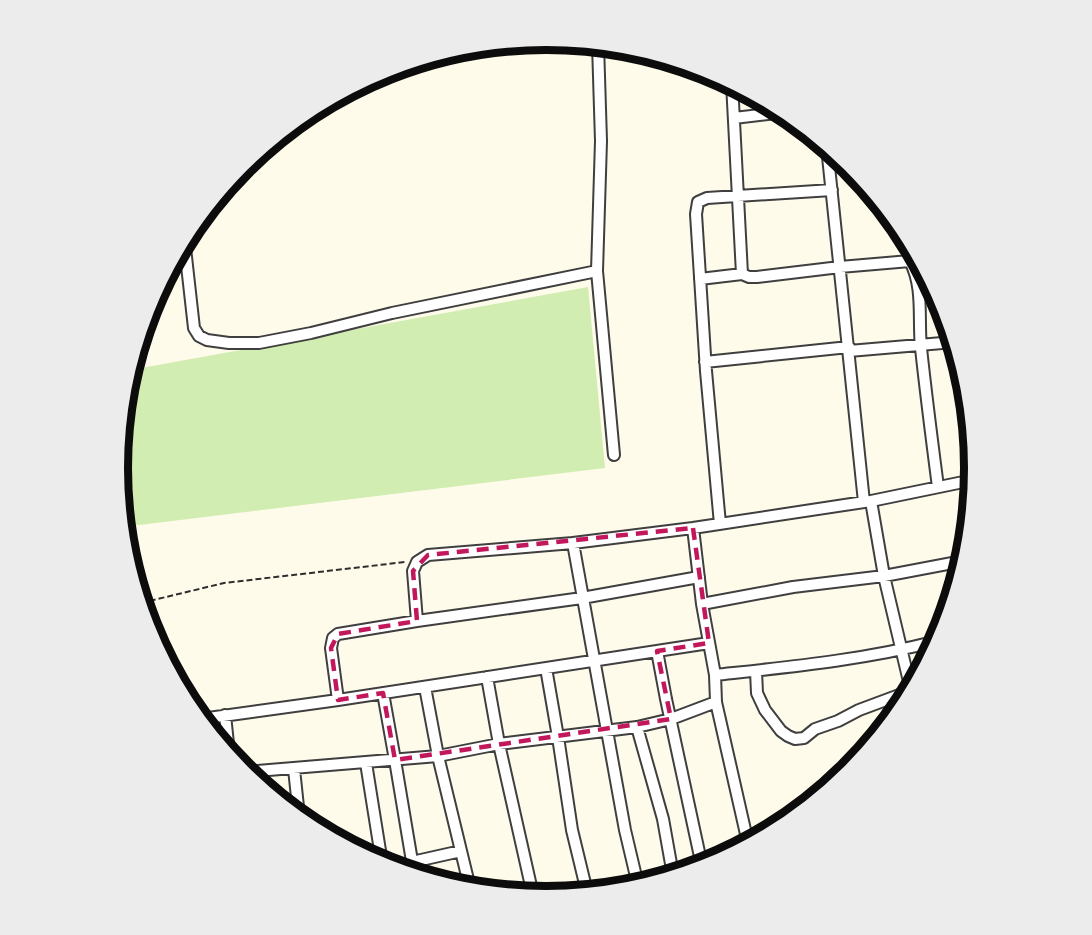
<svg xmlns="http://www.w3.org/2000/svg" width="1092" height="935" viewBox="0 0 1092 935" font-family="'IBM Plex Serif',serif">
<rect width="100%" height="100%" fill="#fffbeb"/>
<path fill="#d1edb1" d="M588,287L605,468L123,527L118,467L126,384L130,370Z"/>
<g fill="none" stroke-linecap="round" stroke-linejoin="round">
<defs>
<path id="street" d="M598,44L601,141L597,271L614,455
M732,83L742,274
M734,118L785,112
M827,147L864,502
M184,239L194,328L199,336L207,340L229,343H259L311,333L392,313L597,271
M910,261C924,288 918,319 921,348C926,395 932,441 938,487
M700,279L742,274L749,277H757L840,267L910,261L913,255V250
M849,351L954,342
M705,362L849,347
M871,501L973,480
M720,524L706,371L696,214L698,202L707,198L832,190
M573,543L625,830L638,885
M702,604L793,587L884,576L963,561
M417,621L413,571L417,562L428,555L573,543L693,528L871,501L884,576L911,690
M657,651L666,699L702,866
M546,668L558,737L572,830L587,892
M756,671L757,693L765,710L781,731L788,736L795,739L804,738L815,729L838,721L859,710L910,691
M715,675C789,667 864,660 937,641
M487,677L499,744L533,895
M425,687L438,756L470,888
M383,693L395,760L414,873
M338,700L331,648L333,638L338,634L417,621L582,598L699,577
M716,702L748,843
M225,715L229,753
M201,719L338,700L709,643
M637,727L663,819L673,875
M366,763L382,863
M294,769L299,816
M245,772L438,756L499,744L637,727L671,719L716,702L715,675L702,604L693,528
M412,862L461,851"/>
</defs>
<use href="#street" stroke="#3f3f3f" stroke-width="14"/>
<path stroke="#2e2e2e" stroke-width="2" stroke-dasharray="6 3" stroke-linecap="butt" d="M141,603L224,583L405,562"/>
<use href="#street" stroke="#fff" stroke-width="10"/>
</g>
<path fill="none" stroke="#c2185b" stroke-width="4.5" stroke-dasharray="12 8" stroke-linejoin="round" d="M693,528L709,643L657,651L671,719L395,760L383,693L338,700L331,648L338,634L417,621L413,571L428,555Z"/>
<path d="M0 0H1092V935H0ZM128 468a418 418 0 1 1 836 0a418 418 0 1 1-836 0Z" fill="#ececec" fill-rule="evenodd"/>
<path fill="none" stroke="#0c0c0c" stroke-width="8" d="M128 468a418 418 0 1 1 836 0a418 418 0 1 1-836 0Z"/>
</svg>
